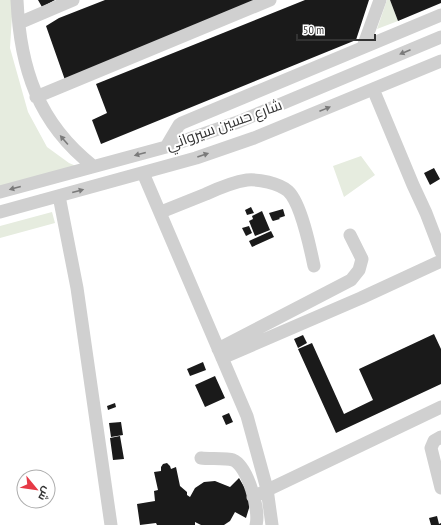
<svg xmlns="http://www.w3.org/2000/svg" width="441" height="525" viewBox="0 0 441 525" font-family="'PT Sans Narrow',Cairo,sans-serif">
<rect width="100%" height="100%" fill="#fff"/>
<path fill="#e6ecdf" d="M0,0H13L10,48L28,112L47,147L69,163L76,166L0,187Z
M387,0H390L398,21L377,29Z
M361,156L375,175L344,197L333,166Z
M52,212L55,223L0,238V226Z"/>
<path fill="#1a1a1a" d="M38,0H55L42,7Z
M105,0H258L65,80L46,26L59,18Z
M305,0H369L356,40L101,144L92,120L107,113L96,84Z
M390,0H441V3L398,21Z
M434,168L440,179L430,185L424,173Z
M251,207L254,213L247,215L245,210Z
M283,209L285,216L279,218L280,219L273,221L272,220L269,213Z
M262,211L270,230L255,236L249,221L253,219L252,216Z
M249,226L252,233L246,236L242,228Z
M271,231L274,237L252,247L249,241Z
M434,334L441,349V384L336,433L298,349L312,343L344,414L373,400L359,369Z
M303,335L307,343L298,348L294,339Z
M203,362L206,370L190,376L187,369Z
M215,376L225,398L205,407L195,385Z
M115,403L116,407L108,410L107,406Z
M229,413L233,422L226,425L222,416Z
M121,422L123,435L111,437L109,423Z
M120,436L124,459L113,460L110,438Z
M167,463L170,466L171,469L176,467L180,486L187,492V495L190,497L195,488L204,482L215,481L230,487L239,478L246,490L250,505L246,518L235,512L230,521L224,525H201L195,522V525H157L156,523L140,525L137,504L155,501L154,491L158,490L154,472L161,471V467L163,464Z
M437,516L439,524L441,523V525H431L429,518Z"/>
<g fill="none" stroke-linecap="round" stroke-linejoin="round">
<path stroke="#d0d0d0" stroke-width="13" d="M17,0C20,68 38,123 93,166
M19,23L73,0
M363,47L380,0
M373,89L413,185L426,213L441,252
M36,97L270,0
M166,147L179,125L182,123L441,15
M143,173L247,416L267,489L272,525
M0,192L166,147L238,122L441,37
M59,196L77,288L111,525
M0,212L196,158L254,138L441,61
M161,212C176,206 191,200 206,194C219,188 233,182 247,180C259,179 278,183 288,191C301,203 310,247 314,266
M218,349L351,280L359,270L362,259L350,235
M222,358L361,298L441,261
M441,437L434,441L431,448L441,488
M201,458C208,459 227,458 233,460C248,466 260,511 256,525
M253,497L441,407"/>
</g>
<defs><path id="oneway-solid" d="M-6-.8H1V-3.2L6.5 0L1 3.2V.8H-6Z"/></defs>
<g fill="#7a7a7a">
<use href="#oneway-solid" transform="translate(405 52) rotate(157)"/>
<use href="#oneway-solid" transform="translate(325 109) rotate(-22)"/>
<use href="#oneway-solid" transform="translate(64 140) rotate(-131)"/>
<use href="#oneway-solid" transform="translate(140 154) rotate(165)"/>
<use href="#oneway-solid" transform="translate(203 155) rotate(-19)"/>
<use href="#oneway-solid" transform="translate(15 188) rotate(165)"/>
<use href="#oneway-solid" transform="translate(78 191) rotate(-15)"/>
</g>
<g text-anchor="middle" stroke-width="4" stroke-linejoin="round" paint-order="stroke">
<g font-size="15" fill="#333" stroke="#fff">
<text transform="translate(224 125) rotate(-20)" y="5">شارع حسين سيرواني</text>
</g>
</g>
<g transform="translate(36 489) rotate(119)"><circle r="19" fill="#ffffff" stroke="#adadad"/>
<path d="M0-3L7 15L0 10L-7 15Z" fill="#e63946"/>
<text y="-6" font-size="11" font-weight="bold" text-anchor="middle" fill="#333333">ش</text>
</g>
<path d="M297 34v6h78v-6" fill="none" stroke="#333333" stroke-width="2"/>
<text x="303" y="34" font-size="12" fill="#333333" stroke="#ffffff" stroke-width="3" paint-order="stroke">50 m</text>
</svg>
